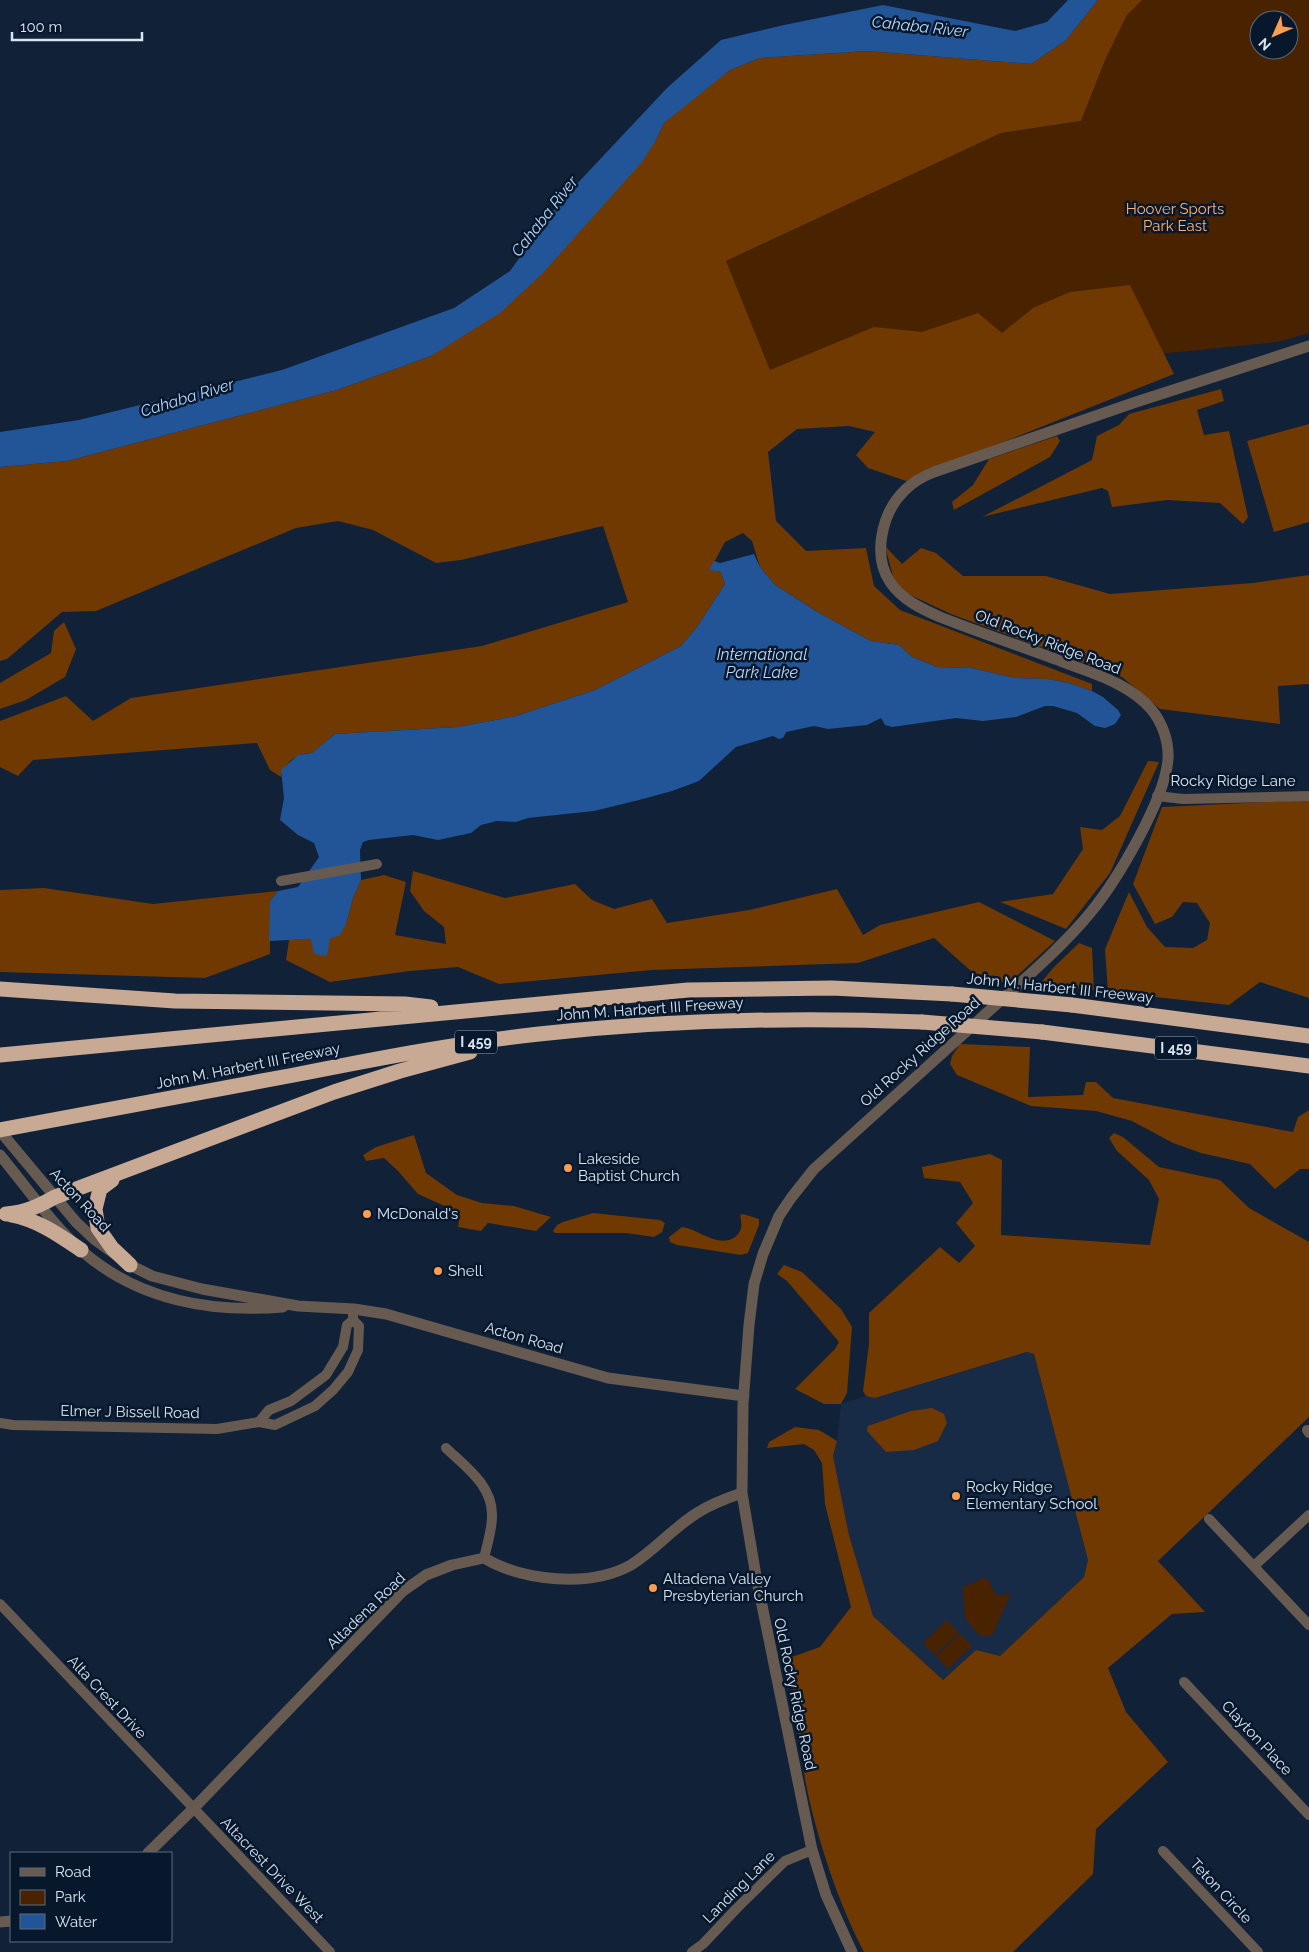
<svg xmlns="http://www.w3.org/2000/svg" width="1309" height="1952" viewBox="0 0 1309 1952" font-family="Raleway,sans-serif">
<rect width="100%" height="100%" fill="#112137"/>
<path fill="#172b46" d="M1028,1352L1034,1354L1088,1560L1084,1577L1000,1656L976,1650L943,1680L873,1616L849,1535L833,1456L837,1441L841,1404L866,1396L876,1398Z"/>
<path fill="#492200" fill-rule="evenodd" d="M1134,0H1309V333L1278,342L769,394L726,261L1001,133L1081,121L1106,58ZM1259,20H1289V50H1259Z
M986,1577L996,1595L999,1594L1000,1596L1011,1593L993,1634L986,1637L979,1635L968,1622L965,1617L963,1590V1585L966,1586Z
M947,1620L959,1633L935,1655L923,1643Z
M960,1634L972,1646L948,1669L936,1656Z"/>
<path fill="#6f3901" d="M1098,0H1142L1127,15L1106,58L1081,121L1001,133L726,261L770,370L874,327L922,332L978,313L1002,333L1033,308L1070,292L1130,285L1174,374L906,481L868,468L856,455L875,432L849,426L797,429L768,452L776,521L806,551L866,548L874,586L900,610L1092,684V691L1069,683L1047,679L1015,678L971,668L937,667L912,657L899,645L871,641L819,613L775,585L760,567L752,541L743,533L725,542L710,570L721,572L725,584L697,627L681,646L595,690L516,716L458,727L335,734L311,754C299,751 282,765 281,777L270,770L257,743L33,760L18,776L0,767V721L66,696L93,721L131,698L482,646L628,602L603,526L461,560L436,563L373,530L338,521L296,528L96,611L62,612L7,659L0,661V467L67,461L337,390L431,356L656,140L664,123L682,107L730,70L760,58L868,51L1031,64L1065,41Z
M1221,389L1224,401L1197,410L1204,435L1229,431L1248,517L1243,524L1220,503L1167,500L1112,507L1108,491L1102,488L982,517L1092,460L1097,436L1119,425L1129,414Z
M1309,424V522L1274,532L1247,441Z
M1057,436L1060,441L1050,457L954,510L952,502L973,485L989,459Z
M885,546L902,564L921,548L936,553L963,576H1046L1110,594L1253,583L1309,575V684L1278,686L1280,724L1160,709L1122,677L951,614L908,594L894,580Z
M64,622L76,649L65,677L26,700L0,709V683L51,653L54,631Z
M1148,761L1159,762L1110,873L1066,929L1000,902L1053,894L1083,849L1080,827L1102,830L1120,816Z
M1309,800V998L1260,982L1229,1005L1108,992L1105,949L1129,892L1147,927L1165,947L1193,948L1207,940L1210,923L1197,903L1183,902L1172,917L1155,924L1133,884L1162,807Z
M413,871L505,898L575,884L592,900L614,909L652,899L667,923L749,910L837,889L863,935L880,925L979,902L1055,941L1008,984L972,972L934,938L858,963L652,970L499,984L458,967L410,971L330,982L286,960L289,940L330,938L346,924L353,898L361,880L384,875L406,882L395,935L446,944L444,927L424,911L410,891Z
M44,888L153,904L278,891L270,901V954L205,978L0,972V890Z
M1079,943L1092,948L1094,990L1038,986L1054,967Z
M960,1044L1030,1047L1028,1097L1083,1095L1086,1082H1096L1113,1098L1293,1132L1298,1117L1309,1110V1169H1300L1275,1189L1250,1164L1201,1153L1173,1143L1132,1121L1096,1111L1031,1106L957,1075L950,1064L952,1056Z
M1114,1133L1123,1137L1159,1167L1220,1180L1249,1208L1309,1242V1417L1158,1561L1205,1612L1172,1614L1108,1668L1126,1712L1168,1762L1096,1829L1093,1874L1013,1952H864C840,1907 819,1844 808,1794C799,1750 795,1703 789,1658L820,1647L851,1607L825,1504L822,1463L814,1450L804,1444L767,1448L769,1442L795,1427L819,1430L837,1441L833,1456L849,1535L873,1616L943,1680L976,1650L1000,1656L1084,1577L1088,1560L1034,1354L1027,1352L875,1398L866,1396L863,1391L869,1344V1313L940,1247L959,1263L975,1246L956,1223L973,1203L960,1182L924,1178L922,1167L990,1154L1002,1160L1001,1235L1150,1245L1159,1199L1149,1180L1117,1151L1109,1138Z
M414,1135L426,1173L457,1195L482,1203L514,1206L551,1217L536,1231L488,1223L481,1231L458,1227L460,1213L418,1194L398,1171L384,1158L366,1161L363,1155L376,1147Z
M593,1213L660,1220L665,1223L662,1232L654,1237L626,1233H555L553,1231L557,1225L563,1222Z
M743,1214L759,1219V1225L748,1253L741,1255L677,1245L670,1242L669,1237L682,1227C699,1229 718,1249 735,1237C743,1231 742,1223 740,1215Z
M784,1265L802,1272L841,1309L852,1327L847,1393L841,1404H824L795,1389L835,1349L839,1342L787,1281L777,1274Z
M932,1408L944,1414L947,1423L938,1441L914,1450L886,1452L867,1431L868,1426L911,1411Z"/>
<path fill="#215597" d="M1068,0H1098L1065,41L1031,64L868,51L760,58L730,70L664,123L656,140L642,162L542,274L500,313L431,356L337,390L67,461L0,467V432L79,420L282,370L454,308L510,271L558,204L667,88L721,40L784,25L883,5L1015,31L1047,22Z
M754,554L760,567L775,585L819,613L871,641L899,645L912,657L937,667L971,668L1015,678L1047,679L1069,683L1092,691L1103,697L1118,710L1121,715L1115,724L1105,728L1095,726L1077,713L1053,706H1045L1016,717L983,721L956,718L892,727L885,725L881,718L867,725L828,729L814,726L786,732L783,738L779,739L773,736L736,747L699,781L672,791L639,800L594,811L528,818L516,822L497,821L481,825L471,833L438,840L413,835L369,840L363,842L360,850L361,880L353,898L346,924L339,936L330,938L327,956L314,954L311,939L269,941L270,901L278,891L298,887L319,857L314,843L298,835L280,820L284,798L281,770L298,755L312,753L335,734L458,727L516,716L595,690L681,646L697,627L725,584L721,572L709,570L714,561L720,563Z"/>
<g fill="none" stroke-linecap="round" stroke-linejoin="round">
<path stroke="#665a51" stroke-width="10" d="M1157,796L1183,799L1309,796
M281,881L377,864
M259,1422L269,1410L291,1401L326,1375L343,1347L347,1325L353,1320V1315
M0,1423L13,1425L217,1429L259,1422L275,1425L315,1406L333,1390L348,1372L358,1350L359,1326L353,1320
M1307,1430L1309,1433
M446,1448C466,1467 493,1486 492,1516C492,1530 487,1545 484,1558
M1209,1519L1309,1625
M1254,1566L1309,1515
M0,1604L330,1952
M1184,1682L1309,1815
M1163,1851L1258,1952
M692,1952L703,1944L737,1908L785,1861L812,1850"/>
<path stroke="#665a51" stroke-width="11" d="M0,1131L76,1222L94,1239L130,1265L152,1276L202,1289L298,1306L354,1309L386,1314L608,1378L744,1396
M0,1155C25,1185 53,1226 82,1251C138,1300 211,1313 283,1307
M148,1853L193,1809L403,1591L426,1575L452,1565L484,1558C523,1581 590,1588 631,1565C655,1550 673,1528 697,1513C711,1504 727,1498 742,1493
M0,1922L11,1921
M852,1952L826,1895L812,1850L756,1576L742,1493L743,1404L749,1325L754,1284L763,1254L779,1216L791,1198L814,1169C869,1119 924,1069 979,1020C1017,985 1058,952 1091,912C1117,880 1165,800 1168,759C1169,741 1162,722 1151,709C1127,681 1087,672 1055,659C1017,645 978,632 940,617C922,609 902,600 890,582C872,555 882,512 905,490C913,482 924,476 934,472L1133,403L1309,346"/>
<path stroke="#c7a994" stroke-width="15" d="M0,989L175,1001L405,1004L431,1007
M1072,1005L1309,1036
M1042,1032L1309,1066
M0,1055L688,990L832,988L952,994
M0,1130C98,1111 196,1093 294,1075C375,1059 457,1043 539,1034C666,1020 794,1017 922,1022
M112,1180L100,1189L95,1209L98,1228L112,1248L130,1265
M6,1214C26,1212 37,1207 55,1197L334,1092L400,1071L470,1052
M11,1215C38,1220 59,1235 81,1250"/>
<path stroke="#c7a994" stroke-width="15" d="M952,994L1072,1005
M922,1022L1042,1032"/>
</g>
<g fill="#fb9e51" stroke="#08182c" stroke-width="2">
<circle cx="568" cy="1168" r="5"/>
<circle cx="367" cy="1214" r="5"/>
<circle cx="438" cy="1271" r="5"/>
<circle cx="956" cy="1496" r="5"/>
<circle cx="653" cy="1588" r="5"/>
</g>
<g text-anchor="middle" stroke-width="5" stroke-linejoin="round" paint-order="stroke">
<g fill="#08182c" stroke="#9aa7b7" stroke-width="1">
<rect x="455" y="1030.5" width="42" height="23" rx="4"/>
<rect x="1155" y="1036.5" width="42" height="23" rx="4"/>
</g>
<g font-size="14" font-weight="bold" fill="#d9e4f2">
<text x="476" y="1047">I 459</text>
<text x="1176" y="1053">I 459</text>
</g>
<g font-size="15" fill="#feaf72" stroke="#08182c">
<text x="1175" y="214">Hoover Sports<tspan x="1175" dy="17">Park East</tspan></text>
</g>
<g font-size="15" fill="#d9e4f2" stroke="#08182c">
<text transform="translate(1048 642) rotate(21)" y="5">Old Rocky Ridge Road</text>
<text x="1233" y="786">Rocky Ridge Lane</text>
<text transform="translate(1060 988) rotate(6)" y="5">John M. Harbert III Freeway</text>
<text transform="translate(650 1009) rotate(-4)" y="5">John M. Harbert III Freeway</text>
<text transform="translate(920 1052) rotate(-42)" y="5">Old Rocky Ridge Road</text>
<text transform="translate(248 1066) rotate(-11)" y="5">John M. Harbert III Freeway</text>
<text transform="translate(80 1200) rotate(47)" y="5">Acton Road</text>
<text transform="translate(524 1338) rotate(16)" y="5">Acton Road</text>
<text transform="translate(130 1412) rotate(1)" y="5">Elmer J Bissell Road</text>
<text transform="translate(366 1611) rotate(-44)" y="5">Altadena Road</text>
<text transform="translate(795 1694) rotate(78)" y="5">Old Rocky Ridge Road</text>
<text transform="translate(107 1697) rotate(47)" y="5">Alta Crest Drive</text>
<text transform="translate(1257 1738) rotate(47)" y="5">Clayton Place</text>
<text transform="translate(272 1870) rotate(46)" y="5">Altacrest Drive West</text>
<text transform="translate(739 1887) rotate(-45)" y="5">Landing Lane</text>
<text transform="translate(1221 1891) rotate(47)" y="5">Teton Circle</text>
</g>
<g font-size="15" fill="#d9e4f2" stroke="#08182c" text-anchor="start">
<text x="578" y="1164">Lakeside<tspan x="578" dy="17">Baptist Church</tspan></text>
<text x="377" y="1219">McDonald's</text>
<text x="448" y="1276">Shell</text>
<text x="966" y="1492">Rocky Ridge<tspan x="966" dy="17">Elementary School</tspan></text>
<text x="663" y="1584">Altadena Valley<tspan x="663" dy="17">Presbyterian Church</tspan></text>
</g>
<g font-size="16" font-style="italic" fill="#bad6fb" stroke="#08182c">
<text transform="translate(920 26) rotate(6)" y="6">Cahaba River</text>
<text transform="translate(544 216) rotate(-52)" y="6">Cahaba River</text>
<text transform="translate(187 397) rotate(-17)" y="6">Cahaba River</text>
<text x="762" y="660">International<tspan x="762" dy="18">Park Lake</tspan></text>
</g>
</g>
<rect x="10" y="1852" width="162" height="90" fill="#08182c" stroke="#5c6a7b"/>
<rect x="20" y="1868" width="25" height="8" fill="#665a51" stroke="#5c6a7b"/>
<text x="55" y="1877" font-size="15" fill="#d9e4f2">Road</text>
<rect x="20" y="1890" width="25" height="15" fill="#492200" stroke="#5c6a7b"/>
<text x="55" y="1902" font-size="15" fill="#d9e4f2">Park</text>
<rect x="20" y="1914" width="25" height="15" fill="#215597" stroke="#5c6a7b"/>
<text x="55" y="1927" font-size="15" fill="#d9e4f2">Water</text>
<g transform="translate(1274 35) rotate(225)"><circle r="24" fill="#08182c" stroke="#5c6a7b"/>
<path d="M0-4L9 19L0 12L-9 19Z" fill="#fb9e51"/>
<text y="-8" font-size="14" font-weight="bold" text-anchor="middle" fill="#d9e4f2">N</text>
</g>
<path d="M12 32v8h130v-8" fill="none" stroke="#d9e4f2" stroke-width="2.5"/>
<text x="20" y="32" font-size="15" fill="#d9e4f2" stroke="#08182c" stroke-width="4" paint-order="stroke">100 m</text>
</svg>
